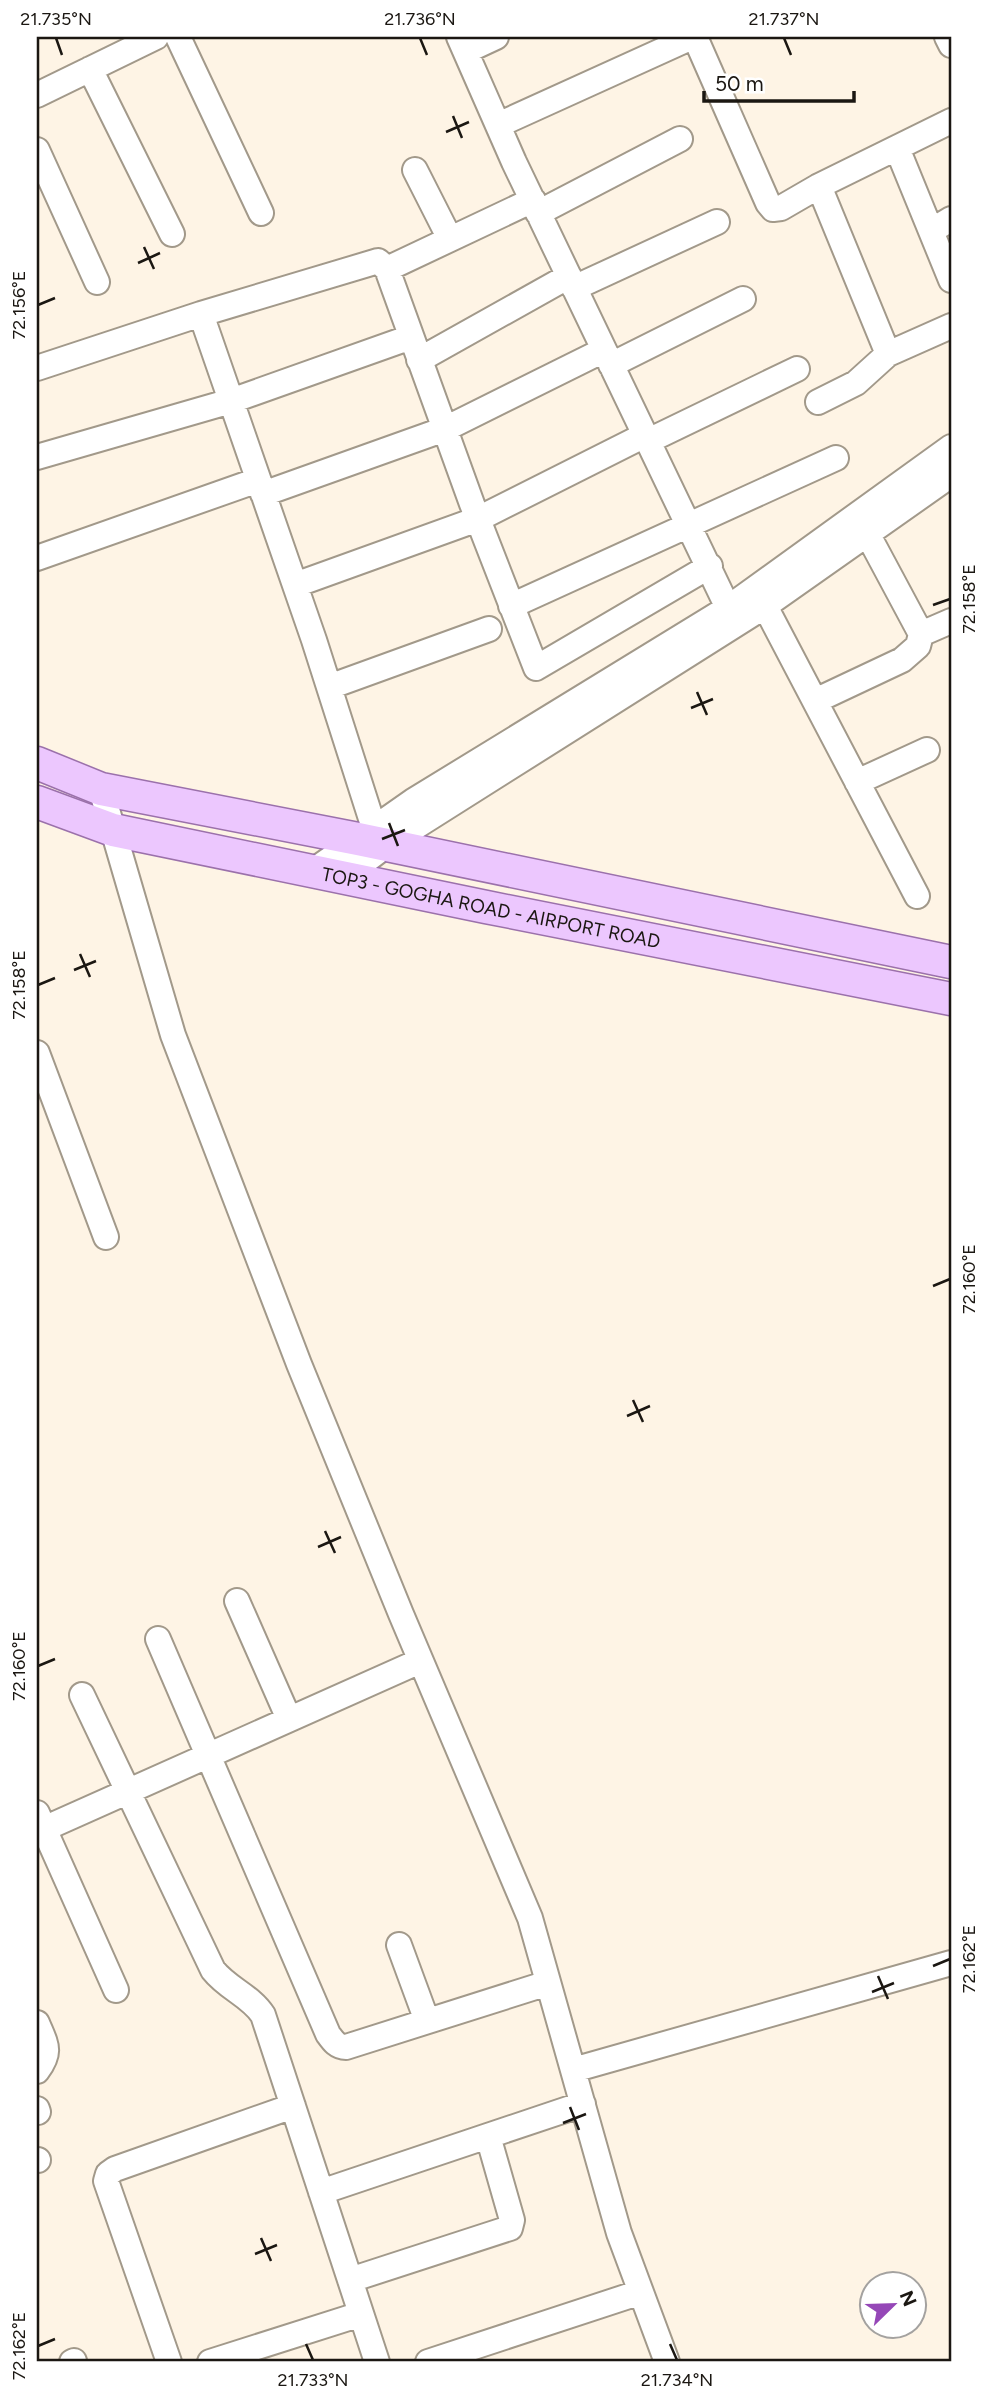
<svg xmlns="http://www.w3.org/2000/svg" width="988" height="2399" viewBox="0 0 988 2399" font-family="Figtree,sans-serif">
<rect width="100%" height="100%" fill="#fef4e5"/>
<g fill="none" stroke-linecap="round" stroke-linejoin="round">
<defs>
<path id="minor" d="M178,37L261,213
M459,37L514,162L728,608
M695,37L768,203L773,209L781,208L819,186L951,121
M947,37L951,45
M466,51L496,37
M90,69L172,234
M37,95L156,37
M498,125L692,37
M897,148L951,280
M37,150L97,282
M415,170L450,239
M819,186L888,354L951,326
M538,213L680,139
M931,231L951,219
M387,269L533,200
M574,288L717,222
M201,314L314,640L374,828
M419,360L569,276
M611,365L743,299
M37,368L201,314L378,261L387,269L472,504L536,668L710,566
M818,402L856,383L888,354
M648,441L797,369
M37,457L231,401L411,337
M263,494L445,429L604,350
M868,535L921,634L951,621
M37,558L258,480
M295,585L478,519L645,435
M511,606L836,458
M765,606L917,896
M329,687L489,629
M815,701L902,660L918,646L921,634
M857,782L927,750
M101,789L173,1035L299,1364L401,1614L530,1918L619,2233L667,2362
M313,871L413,801L728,608L951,447
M343,878L385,846L765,606L951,475
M37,1053L106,1237
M237,1601L289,1719
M158,1639L328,2034C333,2041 337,2047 346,2047L548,1983
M82,1695L213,1970C228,1989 251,1996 263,2015L377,2362
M37,1813L116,1990
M37,1832L420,1661
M399,1945L427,2021
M37,2023C46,2045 52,2051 37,2071
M573,2070L951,1963
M37,2109L38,2112
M37,2160H38
M321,2192L583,2104
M350,2280L510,2228L512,2220L488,2136
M72,2362L74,2361
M169,2362L106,2181L108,2174L115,2169L293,2106
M210,2362L361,2314
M428,2362L641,2292"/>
<g id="major">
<path d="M37,763L101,789L358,839L951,962"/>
<path id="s1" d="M37,802L113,830L486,907L951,999"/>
</g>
</defs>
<use href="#minor" stroke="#a2998a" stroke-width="28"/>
<use href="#major" stroke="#9b71ab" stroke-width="35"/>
<use href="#minor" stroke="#fff" stroke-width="24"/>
<use href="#major" stroke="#ecc7fe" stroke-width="32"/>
</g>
<path fill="none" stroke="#1b1712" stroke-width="2.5" d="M56,38L62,55M420,38L427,55M784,38L791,55M453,116L462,138M446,132L469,122M144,247L154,269M138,263L160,253M38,305L55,298M933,605L950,599M697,692L707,715M691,708L713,699M389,823L398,846M382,839L405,830M80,954L90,977M74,970L96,961M38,985L55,978M933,1286L950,1279M633,1400L643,1422M627,1416L650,1406M325,1531L335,1553M318,1547L341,1537M38,1666L55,1659M933,1966L950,1959M878,1976L888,1999M872,1992L894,1983M570,2107L579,2130M563,2123L586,2114M261,2238L271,2261M255,2254L277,2245M306,2344L313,2360M670,2344L677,2360M38,2346L55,2339"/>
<g text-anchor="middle" stroke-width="7" stroke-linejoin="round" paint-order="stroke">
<g font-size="19" fill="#1b1712" stroke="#fff">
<text dy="7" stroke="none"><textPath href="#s1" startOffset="467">TOP3 - GOGHA ROAD - AIRPORT ROAD</textPath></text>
</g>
</g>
<rect width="988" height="2399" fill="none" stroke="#ffffff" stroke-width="77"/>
<g transform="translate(893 2305) rotate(67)"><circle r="33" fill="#ffffff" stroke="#a4a2a0" stroke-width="2"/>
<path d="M0-5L12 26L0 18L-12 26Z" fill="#9547b7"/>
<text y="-10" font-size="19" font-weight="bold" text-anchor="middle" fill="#1b1712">N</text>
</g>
<path d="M704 91v10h150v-10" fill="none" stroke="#1b1712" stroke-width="3.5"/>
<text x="715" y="91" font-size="21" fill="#1b1712" stroke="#ffffff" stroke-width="5" paint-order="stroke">50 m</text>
<rect x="38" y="38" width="912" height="2322" fill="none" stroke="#1b1712" stroke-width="2.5"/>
<g font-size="18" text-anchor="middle" fill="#1b1712">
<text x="56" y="25">21.735°N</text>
<text x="420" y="25">21.736°N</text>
<text x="784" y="25">21.737°N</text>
<text transform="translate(19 305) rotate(-90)" y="6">72.156°E</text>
<text transform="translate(969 599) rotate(-90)" y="6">72.158°E</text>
<text transform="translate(19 985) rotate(-90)" y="6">72.158°E</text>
<text transform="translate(969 1279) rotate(-90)" y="6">72.160°E</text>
<text transform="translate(19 1666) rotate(-90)" y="6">72.160°E</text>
<text transform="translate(969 1959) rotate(-90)" y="6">72.162°E</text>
<text transform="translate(19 2346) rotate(-90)" y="6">72.162°E</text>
<text x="313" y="2386">21.733°N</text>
<text x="677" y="2386">21.734°N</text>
</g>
</svg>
